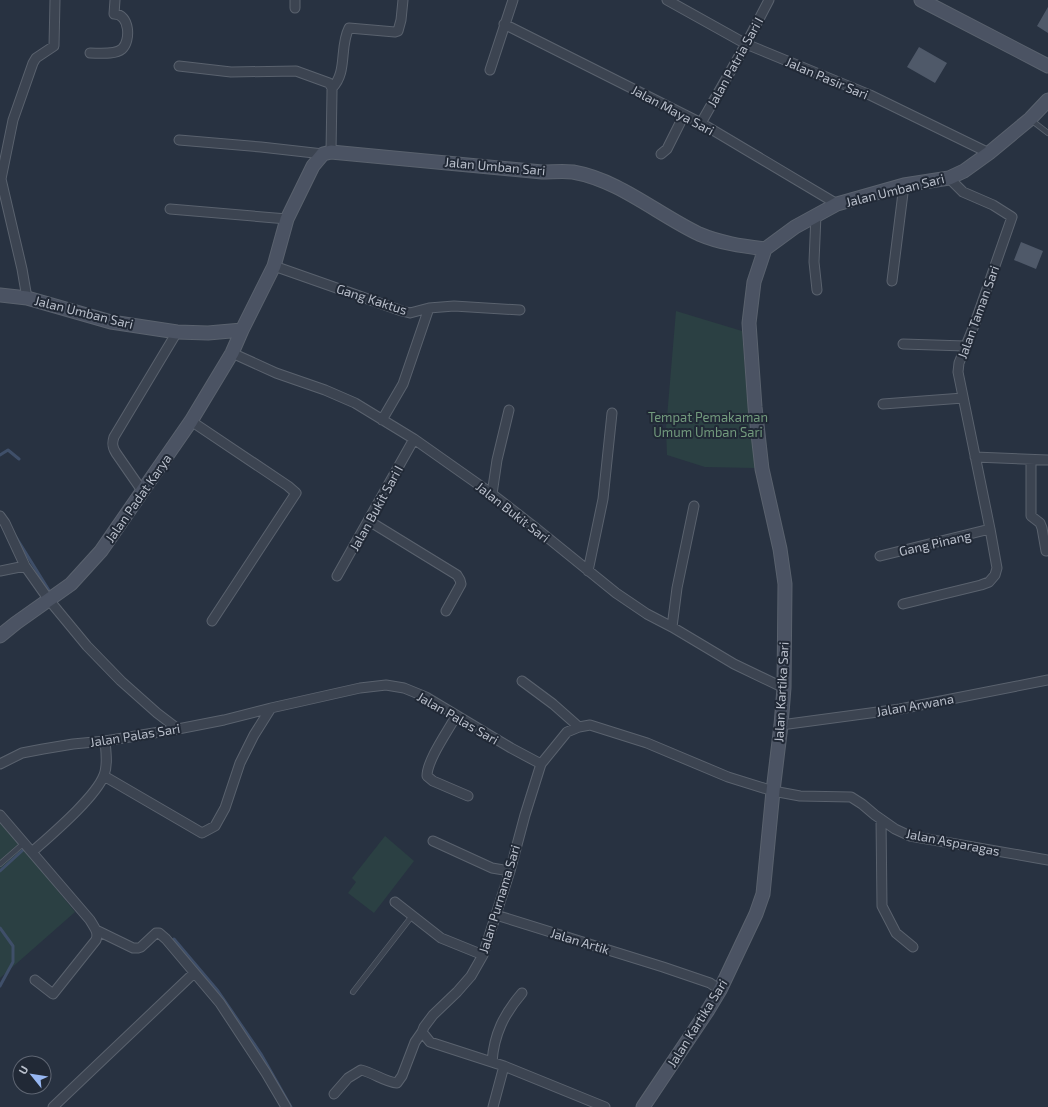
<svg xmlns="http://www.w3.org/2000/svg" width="1048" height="1107" viewBox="0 0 1048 1107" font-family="'Exo 2',sans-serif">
<rect width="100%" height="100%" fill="#283241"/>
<path fill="#2b4043" d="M676,311L742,331L749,422L756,468L705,467L667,455L666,429Z
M0,819L75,912L0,978Z
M385,836L414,861L374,913L348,893L356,882L352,878Z"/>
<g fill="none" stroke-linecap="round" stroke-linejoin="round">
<path stroke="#3f4f69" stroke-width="3" d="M0,455L8,450L19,459
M14,534L50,592
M0,871L23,850
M0,928L13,946V962L0,986
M174,939L218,991L261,1054L291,1107"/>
</g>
<path fill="#4f5969" d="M1048,7V33L1037,26Z
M919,47L947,63L935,83L907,67Z
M1021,242L1043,251L1036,269L1014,260Z"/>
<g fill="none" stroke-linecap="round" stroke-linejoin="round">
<defs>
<path id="lane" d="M1031,120L1048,133
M0,864L24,843
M353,992L412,916"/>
<path id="street" d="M667,0L746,44L870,95L989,153
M295,8V0
M504,24L701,123L837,204
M90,53C99,53 115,55 122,49C131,41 130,14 114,14L115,0
M179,66L231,72L296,71L329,83L332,88V92L331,152
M490,70L513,0
M332,88C348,72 339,47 349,28L395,32L398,31L401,20L403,0
M701,123L746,44L769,0
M179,140L261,147L323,154
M661,154L667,149L684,115
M170,209L287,219
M816,215L814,262L817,290
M274,266L402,311L410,313L429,308L454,306L520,310
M892,281L904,185
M27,298L22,269L1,179L13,120L33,63L36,58L54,46L55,0
M903,344L965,346
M232,353L276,373L325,390L355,403L414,439L492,494L537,529L616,593L647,614L672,627L734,664L784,688
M883,404L963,398
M382,420L403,384L429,308
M191,421L288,486L296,493L212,621
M975,457L1048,460
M1031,460V516L1040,523L1042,528L1046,551
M143,492L116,453C112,447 112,443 114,437L177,332
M492,494L497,460L509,410
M0,516L5,523L25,566L49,600L87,646L121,681L157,713L178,729
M369,521L457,575L460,580L461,584L446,611
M880,556L990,529
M0,571L25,566
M588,571L603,499L612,413
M337,576L414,439
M903,604L981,585L989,582L995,575L997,568L990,529L958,372L959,363L975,323L1012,217L993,205L963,192L949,178
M672,627L677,588L694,506
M522,681L553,704L579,727
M456,716C448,731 427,760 427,776L433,781L468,796
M781,725L900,709L1048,680
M0,764L22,753L43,749L73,744L105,741L178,729L224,720L271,708L360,688L386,685L404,688L426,697L511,748L541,764
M104,776L202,833L215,826L225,808L240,763L254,735L271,708
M0,815L90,920C94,927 99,932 96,940L53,994L35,980
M881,819L882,906L896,933L913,947
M433,841L492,868L510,871
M32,852C51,835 96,797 104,775C108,765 106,752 105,741
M395,902L441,938L483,955
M496,915L663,967L710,983L720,990
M96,930L133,948H138L141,947L156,933H159L166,939L220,1003L266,1073L286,1107
M492,1062C494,1034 504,1014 522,993
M334,1094L348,1078L361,1070C374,1073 385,1082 397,1083L402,1076L415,1042L422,1032
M53,1107L194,973
M493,1107L504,1066
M605,1107L504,1066L430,1042L422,1032L424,1027L433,1015L457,992L471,976L483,955L510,871L525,815L541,764L567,732L579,727L590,725L647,743L728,777L773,791L800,796L851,797L862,804L875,815L895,829L910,836L1048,860"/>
<path id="secondary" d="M921,0L1048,66
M0,295L27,298L111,322L177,332L208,333L242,330L274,266L287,219L313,166L323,154L331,152L542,172C552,172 563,171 573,172C619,180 657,214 699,234C720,243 742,246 765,249L795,227L837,204L904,185L949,178L964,171L989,153L1030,119L1048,100
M0,636L16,623L71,584L101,551L191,421L232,353L242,330
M643,1107L708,1010L720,990L756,914L763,894L773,791L781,725L784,688L785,584L780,549L762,469L755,407L749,323L754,282L765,249"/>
</defs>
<use href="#lane" stroke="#5a626e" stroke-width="6"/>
<use href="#street" stroke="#5a626e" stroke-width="11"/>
<use href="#secondary" stroke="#5a626e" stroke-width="15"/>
<use href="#lane" stroke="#3c4451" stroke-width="4.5"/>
<use href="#street" stroke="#3c4451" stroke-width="9"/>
<use href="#secondary" stroke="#4b5363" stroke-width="13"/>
</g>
<g text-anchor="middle" stroke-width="4" stroke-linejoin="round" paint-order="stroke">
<g font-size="13" fill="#b9bfcb" stroke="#212936">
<text transform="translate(735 62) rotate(-61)" y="5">Jalan Patria Sari I</text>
<text transform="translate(827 78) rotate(23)" y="5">Jalan Pasir Sari</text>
<text transform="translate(673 110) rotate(28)" y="5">Jalan Maya Sari</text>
<text transform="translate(495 166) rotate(5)" y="5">Jalan Umban Sari</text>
<text transform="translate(895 190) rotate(-14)" y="5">Jalan Umban Sari</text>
<text transform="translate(372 299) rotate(18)" y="5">Gang Kaktus</text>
<text transform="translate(84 312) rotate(14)" y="5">Jalan Umban Sari</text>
<text transform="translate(978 312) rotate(-70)" y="5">Jalan Taman Sari</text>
<text transform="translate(138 498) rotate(-55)" y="5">Jalan Padat Karya</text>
<text transform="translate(376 508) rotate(-61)" y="5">Jalan Bukit Sari I</text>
<text transform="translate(513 512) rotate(38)" y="5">Jalan Bukit Sari</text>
<text transform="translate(935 543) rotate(-13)" y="5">Gang Pinang</text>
<text transform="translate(781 692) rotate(-87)" y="5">Jalan Kartika Sari</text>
<text transform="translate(915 705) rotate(-10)" y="5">Jalan Arwana</text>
<text transform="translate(458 718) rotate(30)" y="5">Jalan Palas Sari</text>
<text transform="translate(135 735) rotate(-9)" y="5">Jalan Palas Sari</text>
<text transform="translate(953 842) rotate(11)" y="5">Jalan Asparagas</text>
<text transform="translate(499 899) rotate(-73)" y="5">Jalan Purnama Sari</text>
<text transform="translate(580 941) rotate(17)" y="5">Jalan Artik</text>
<text transform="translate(697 1023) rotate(-58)" y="5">Jalan Kartika Sari</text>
</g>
<g font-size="13" fill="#729a7d" stroke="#212936">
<text x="708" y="422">Tempat Pemakaman<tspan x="708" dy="15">Umum Umban Sari</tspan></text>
</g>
</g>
<g transform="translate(32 1075) rotate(300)"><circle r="19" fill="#212936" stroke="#5e6572"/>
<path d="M0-3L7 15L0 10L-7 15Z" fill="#97b7f2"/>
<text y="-6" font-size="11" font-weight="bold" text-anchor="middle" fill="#b9bfcb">U</text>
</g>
</svg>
